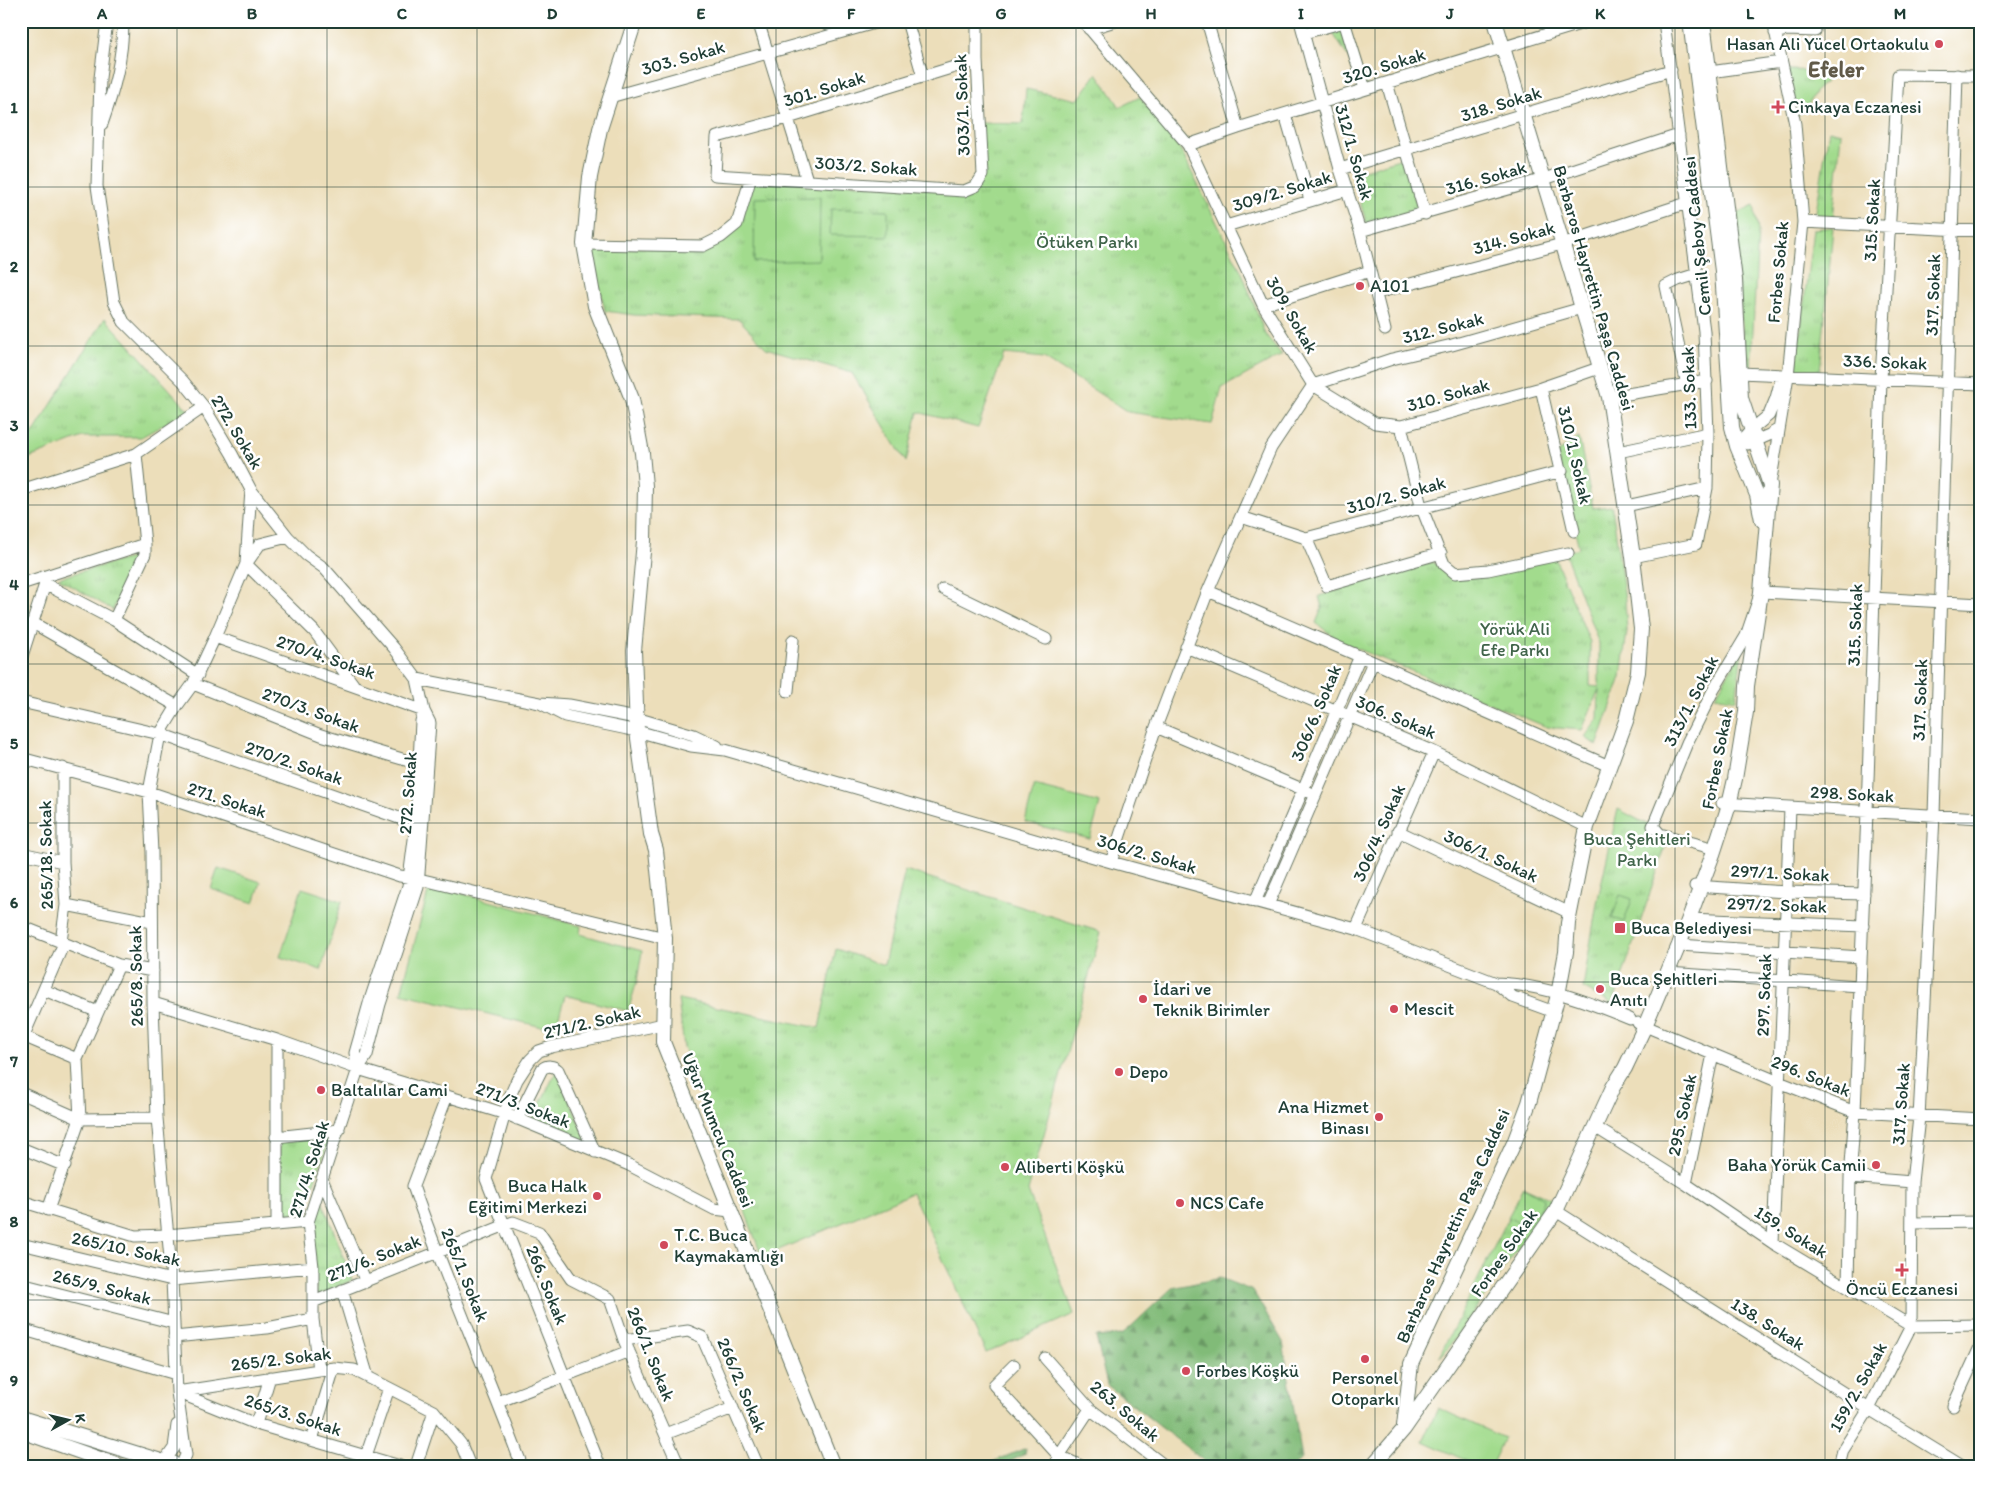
<svg xmlns="http://www.w3.org/2000/svg" width="2002" height="1487" viewBox="0 0 2002 1487" font-family="Itim,sans-serif">
<defs>
<pattern id="grass-tufts" width="24" height="20" patternUnits="userSpaceOnUse" patternTransform="scale(1.25)"><rect width="24" height="20" fill="#a2db8d"/><path d="M3 7l-1-3M5 7V3M7 7l1-3M15 17l-1-3M17 17v-4M19 17l1-3" fill="none" stroke="#8bbd7a"/></pattern>
<pattern id="forest-firs" width="22" height="20" patternUnits="userSpaceOnUse" patternTransform="scale(1.25)"><rect width="22" height="20" fill="#81bb78"/><path d="M5 1l3.5 6h-7zM16 11l3.5 6h-7z" fill="#699963"/></pattern>
</defs>
<rect width="100%" height="100%" fill="#fff"/>
<filter id="ink" filterUnits="userSpaceOnUse"><feTurbulence type="fractalNoise" baseFrequency=".02" numOctaves="2"/><feDisplacementMap in="SourceGraphic" scale="10" xChannelSelector="R" yChannelSelector="G"/><feConvolveMatrix kernelMatrix="1 2 1 2 8 2 1 2 1" color-interpolation-filters="sRGB"/></filter>
<filter id="wash" filterUnits="userSpaceOnUse"><feTurbulence type="fractalNoise" baseFrequency=".0096" numOctaves="4" result="noise"/><feDisplacementMap in="SourceGraphic" scale="20" xChannelSelector="R" yChannelSelector="G"/><feGaussianBlur stdDeviation="1.12" result="paint"/><feColorMatrix in="noise" values="0 0 0 0 0 0 0 0 0 0 0 0 0 0 0 0 0 1.4 0 .05"/><feComposite in="paint" operator="in"/></filter>
<g filter="url(#wash)">
<rect width="100%" height="100%" fill="#ecdeba"/>
<path fill="url(#grass-tufts)" stroke="#608c60" d="M1325,21H1342L1368,88Z
M1788,70L1828,71L1825,83C1809,92 1812,108 1798,115Z
M1097,73L1120,107L1140,97L1179,147L1243,275L1265,334L1282,355L1222,388L1212,424L1128,412L1044,358L1004,354L978,428L918,412L906,462L852,373L766,348L739,319L634,315L605,311L595,267L593,249L703,246L737,224L751,177L964,191L983,175L980,123L1023,124L1026,89L1078,100Z
M1829,130L1841,133L1833,219L1815,218Z
M1402,158L1418,209L1367,225L1352,174Z
M1754,205L1758,231L1751,369L1745,368L1733,215Z
M1833,227L1820,372L1796,369L1813,229Z
M105,318L189,411L141,437H83L29,458L21,466V453Z
M1579,438L1593,508L1612,506L1625,600L1627,631L1621,677L1597,746L1585,737L1598,719L1599,689L1582,730L1547,727L1339,641L1316,623L1322,608L1319,596L1433,562L1452,579L1487,576L1555,558L1590,642V686L1599,687V644L1565,553L1579,548L1557,453Z
M134,557L113,610L58,578Z
M1742,651L1736,700L1715,696Z
M1618,809L1669,836L1613,1004L1583,988L1597,903Z
M905,870L1101,932L1028,1191L1074,1314L986,1353L912,1193L762,1257L684,1047L678,999L819,1028L836,949L884,965Z
M557,1070L589,1147L532,1120Z
M331,1135L304,1211L282,1215L279,1143Z
M1524,1187L1551,1199L1548,1206L1444,1354L1439,1357Z
M321,1197L352,1280L317,1297L311,1223Z"/>
<path fill="url(#forest-firs)" stroke="#507c56" d="M1220,1278L1253,1291L1283,1342L1302,1459L1292,1466H1203L1204,1461L1107,1385L1096,1337L1122,1335L1172,1288Z
M1026,1448L1025,1454L1001,1466H983Z"/>
<path fill="#a2db8d" stroke="#608c60" d="M820,197L819,260L754,262L755,198Z
M831,209L888,210V236L830,235Z
M1034,786L1100,803L1090,839L1025,822Z
M218,868L261,882L254,903L211,889Z
M430,885L581,926L580,934L642,951L637,981L628,1011L565,995L555,1030L401,993Z
M302,888L342,901L321,970L280,957Z
M1620,895L1632,899L1624,922L1612,918Z
M1524,1187L1544,1199L1529,1229L1508,1217Z
M1438,1408L1504,1438L1491,1466H1478L1423,1441Z"/>
</g>
<g filter="url(#ink)">
<g fill="none" stroke-linecap="round" stroke-linejoin="round">
<defs>
<path id="minor" d="M107,21L100,78L97,186L114,302L124,322L183,381L204,407L232,454L251,490L288,537L306,555L324,568L394,648L417,679L424,711L430,723L418,887L380,1004L367,1055L358,1069L308,1222L313,1267V1319L319,1370
M758,21L807,180
M907,21L923,77
M1083,21L1188,145L1263,305L1313,385L1375,423L1401,426L1541,388L1599,368
M1207,21L1238,128
M1300,21L1340,169L1360,231L1385,330
M1344,21L1365,89
M1089,29L1115,21
M1304,33L1348,21
M1775,33L1787,30L1815,31
M977,60L788,118L717,137L715,175L964,191L976,186L983,175L977,60V21
M1710,72L1781,62
M1387,83L1425,214
M610,97L882,21
M1285,114L1310,200
M102,124C114,90 123,58 123,21
M1188,145L1238,128L1590,21
M1340,169L1671,70
M1803,222L1981,231
M1226,226L1347,190
M1360,231L1544,179L1679,135
M584,244L703,246L721,237L737,224L751,177
M1376,293L1562,244L1687,203
M1263,305L1370,271
M1740,373L1981,384
M1313,385L1392,359L1452,345L1582,308
M1687,385L1666,286L1678,280L1697,274
M1541,388L1574,531
M1609,397L1707,381
M1401,426L1421,506L1444,564L1455,573L1488,570L1568,553
M1748,444L1769,435L1779,429
M1737,446L1751,430L1769,415L1776,398L1780,383L1783,380
M1618,452L1708,433
M1770,485L1788,376L1803,222L1795,124L1773,21
M21,490L136,454L204,407
M1626,506L1707,488
M1241,517L1306,538L1562,471
M1306,538L1327,586L1441,553
M1633,557L1696,544L1707,488L1708,433L1704,331L1664,21
M246,563L251,490
M246,564L314,631L353,684
M21,584L145,544
M943,589L1046,639
M1208,591L1373,662L1268,905
M114,620L198,675
M33,623L177,706
M215,637L424,711
M1186,647L1434,752L1587,827
M21,659L45,584L114,620L145,554V544L136,454
M1373,662L1609,766
M417,679L540,703L569,705L636,718L694,735L717,746
M193,684L321,735L419,764
M788,691L793,640
M21,702L160,734L416,824
M540,703L565,716L637,731L691,746L725,750L1111,862L1356,929L1496,983C1541,984 1589,1002 1630,1019
M1156,727L1309,792
M21,758L149,792L400,876L419,879L665,938
M1722,803L1981,818
M1398,831L1570,913
M1708,847L1660,834L1653,826L1687,743L1713,691L1746,636L1761,592L1981,604
M21,853L63,862
M1111,862L1156,727L1208,591L1271,448L1313,385
M1695,886L1786,892L1864,894
M1255,902L1360,656
M66,905L152,922
M1689,919L1863,926
M21,926L119,965L153,971
M1356,929L1434,752
M61,942L66,905L63,862V768
M1679,945L1861,957
M1667,973L1859,986
M1496,983L1513,997L1554,1012
M44,990L98,1012
M153,1003L277,1040L358,1069L506,1114L629,1165L714,1209L730,1211
M1638,1023L1779,1082L1855,1112L1981,1119
M23,1036L77,1059
M21,1042L64,943
M358,1069L355,1053L370,1000L408,886L416,824L421,721L424,711
M21,1093L80,1119L157,1118
M447,1096L413,1186C446,1281 487,1372 522,1466
M517,1119L542,1069C547,1065 553,1065 558,1070L595,1152
M1595,1127L1686,1184L1773,1243L1911,1326L1981,1325
M276,1137L339,1130
M21,1148L65,1166
M1850,1177L1912,1182
M322,1179L366,1282
M1686,1184L1713,1054
M21,1201L135,1236L167,1235L308,1222
M48,1210L80,1119L77,1059L119,965
M1556,1211L1869,1409L1962,1466
M1913,1223L1981,1222
M277,1225V1040
M1773,1243L1790,808
M21,1244L172,1280L313,1267
M21,1284L174,1323
M1848,1288L1850,1177L1855,1112L1867,812L1881,379L1898,75L1981,76
M342,1290L368,1377
M313,1302L513,1222L539,1232L571,1279L610,1299L624,1340L679,1466
M21,1329L176,1374
M174,1337L267,1328L313,1319
M624,1340L688,1331L702,1337L758,1466
M1045,1358L1090,1409L1165,1466
M1014,1365L994,1385L1059,1456L1081,1466
M177,1392L319,1370L334,1368L354,1370L434,1411L461,1444L470,1466
M179,1393L256,1424L400,1466
M498,1402L629,1351
M1953,1406L1981,1345
M256,1424L270,1377
M665,1434L733,1408
M312,1440L334,1368
M366,1456L389,1388
M164,1462L174,1448L177,1425
M181,1466L186,1455L177,1392L172,1280L157,1118L153,1003L152,852L149,792L160,734L177,706L193,684L215,637L246,564L260,544L288,537
M416,1466L434,1411
M600,1466L486,1179L510,1096L517,1080L530,1060L539,1051L551,1047L664,1024
M1055,1466L1059,1456L1090,1409
M1839,1466L1843,1450L1869,1409L1911,1326L1912,1182L1919,1117L1924,1023L1934,815L1957,75"/>
<path id="major" d="M635,21L600,129L590,177L584,244L595,306L632,399L642,453L645,486L644,541L634,651L637,731L651,834L656,850L665,938L663,1042L833,1466
M1690,21L1722,271L1732,427L1737,446L1757,495L1762,520
M21,1418L164,1462L172,1463L176,1466
M1404,1426L1411,1364L1514,1143L1529,1103L1558,995L1566,952L1568,923L1587,827L1626,721L1638,672L1641,629L1633,557L1609,397L1495,21
M21,1431L120,1466
M1372,1466L1404,1429L1556,1211L1613,1087L1625,1068L1645,1026L1679,945L1713,854L1729,805L1735,779L1746,712L1747,686L1761,592L1770,485L1741,398L1735,280L1703,21"/>
</defs>
<use href="#minor" stroke="#677563" stroke-width="13"/>
<use href="#major" stroke="#677563" stroke-width="16"/>
<use href="#minor" stroke="#fff" stroke-width="11"/>
<use href="#major" stroke="#fff" stroke-width="14"/>
</g>
</g>
<path fill="none" stroke="#1f3d34" stroke-width="1" stroke-opacity="0.55" d="M177,21V1466M327,21V1466M477,21V1466M627,21V1466M776,21V1466M926,21V1466M1076,21V1466M1226,21V1466M1375,21V1466M1525,21V1466M1675,21V1466M1825,21V1466M21,187H1981M21,346H1981M21,505H1981M21,664H1981M21,823H1981M21,982H1981M21,1141H1981M21,1300H1981"/>
<g fill="#d1495b" stroke="#fff" stroke-width="2">
<circle cx="1939" cy="44" r="5"/>
<path d="M1775.5 99.5h5v5h5v5h-5v5h-5v-5h-5v-5h5z"/>
<circle cx="1360" cy="286" r="5"/>
<rect x="1614" y="922" width="12" height="12" rx="2.5"/>
<circle cx="1600" cy="989" r="5"/>
<circle cx="1143" cy="999" r="5"/>
<circle cx="1394" cy="1009" r="5"/>
<circle cx="1119" cy="1072" r="5"/>
<circle cx="321" cy="1090" r="5"/>
<circle cx="1379" cy="1117" r="5"/>
<circle cx="1876" cy="1165" r="5"/>
<circle cx="1005" cy="1167" r="5"/>
<circle cx="597" cy="1196" r="5"/>
<circle cx="1180" cy="1203" r="5"/>
<circle cx="664" cy="1245" r="5"/>
<path d="M1899.5 1262.5h5v5h5v5h-5v5h-5v-5h-5v-5h5z"/>
<circle cx="1365" cy="1359" r="5"/>
<circle cx="1186" cy="1371" r="5"/>
</g>
<g text-anchor="middle" stroke-width="5" stroke-linejoin="round" paint-order="stroke">
<g font-size="18" fill="#1f3d34" stroke="#fff" text-anchor="start">
<text x="1929" y="50" text-anchor="end">Hasan Ali Yücel Ortaokulu</text>
<text x="1788" y="113">Cinkaya Eczanesi</text>
<text x="1370" y="292">A101</text>
<text x="1631" y="934">Buca Belediyesi</text>
<text x="1610" y="985">Buca Şehitleri<tspan x="1610" dy="21">Anıtı</tspan></text>
<text x="1153" y="995">İdari ve<tspan x="1153" dy="21">Teknik Birimler</tspan></text>
<text x="1404" y="1015">Mescit</text>
<text x="1129" y="1078">Depo</text>
<text x="331" y="1096">Baltalılar Cami</text>
<text x="1369" y="1113" text-anchor="end">Ana Hizmet<tspan x="1369" dy="21">Binası</tspan></text>
<text x="1866" y="1171" text-anchor="end">Baha Yörük Camii</text>
<text x="1015" y="1173">Aliberti Köşkü</text>
<text x="587" y="1192" text-anchor="end">Buca Halk<tspan x="587" dy="21">Eğitimi Merkezi</tspan></text>
<text x="1190" y="1209">NCS Cafe</text>
<text x="674" y="1241">T.C. Buca<tspan x="674" dy="21">Kaymakamlığı</tspan></text>
<text x="1902" y="1295" text-anchor="middle">Öncü Eczanesi</text>
<text x="1196" y="1377">Forbes Köşkü</text>
<text x="1365" y="1384" text-anchor="middle">Personel<tspan x="1365" dy="21">Otoparkı</tspan></text>
</g>
<g font-size="18" fill="#1f3d34" stroke="#fff">
<text transform="translate(683 58) rotate(-16)" y="6">303. Sokak</text>
<text transform="translate(1384 66) rotate(-17)" y="6">320. Sokak</text>
<text transform="translate(824 89) rotate(-17)" y="6">301. Sokak</text>
<text transform="translate(1501 104) rotate(-17)" y="6">318. Sokak</text>
<text transform="translate(962 105) rotate(-92)" y="6">303/1. Sokak</text>
<text transform="translate(1354 152) rotate(74)" y="6">312/1. Sokak</text>
<text transform="translate(866 166) rotate(4)" y="6">303/2. Sokak</text>
<text transform="translate(1486 178) rotate(-16)" y="6">316. Sokak</text>
<text transform="translate(1282 191) rotate(-17)" y="6">309/2. Sokak</text>
<text transform="translate(1872 220) rotate(-87)" y="6">315. Sokak</text>
<text transform="translate(1697 236) rotate(-96)" y="6">Cemil Şeboy Caddesi</text>
<text transform="translate(1514 238) rotate(-15)" y="6">314. Sokak</text>
<text transform="translate(1778 272) rotate(-85)" y="6">Forbes Sokak</text>
<text transform="translate(1594 288) rotate(74)" y="6">Barbaros Hayrettin Paşa Caddesi</text>
<text transform="translate(1933 295) rotate(-88)" y="6">317. Sokak</text>
<text transform="translate(1292 315) rotate(60)" y="6">309. Sokak</text>
<text transform="translate(1443 328) rotate(-14)" y="6">312. Sokak</text>
<text transform="translate(1885 362) rotate(2)" y="6">336. Sokak</text>
<text transform="translate(1689 388) rotate(-92)" y="6">133. Sokak</text>
<text transform="translate(1448 395) rotate(-15)" y="6">310. Sokak</text>
<text transform="translate(237 432) rotate(59)" y="6">272. Sokak</text>
<text transform="translate(1575 455) rotate(77)" y="6">310/1. Sokak</text>
<text transform="translate(1396 495) rotate(-15)" y="6">310/2. Sokak</text>
<text transform="translate(1855 625) rotate(-88)" y="6">315. Sokak</text>
<text transform="translate(326 657) rotate(19)" y="6">270/4. Sokak</text>
<text transform="translate(1920 700) rotate(-88)" y="6">317. Sokak</text>
<text transform="translate(1691 701) rotate(-63)" y="6">313/1. Sokak</text>
<text transform="translate(311 710) rotate(20)" y="6">270/3. Sokak</text>
<text transform="translate(1316 713) rotate(-67)" y="6">306/6. Sokak</text>
<text transform="translate(1396 717) rotate(23)" y="6">306. Sokak</text>
<text transform="translate(1717 759) rotate(-79)" y="6">Forbes Sokak</text>
<text transform="translate(294 763) rotate(19)" y="6">270/2. Sokak</text>
<text transform="translate(408 793) rotate(-86)" y="6">272. Sokak</text>
<text transform="translate(1852 794) rotate(3)" y="6">298. Sokak</text>
<text transform="translate(227 800) rotate(18)" y="6">271. Sokak</text>
<text transform="translate(1379 833) rotate(-66)" y="6">306/4. Sokak</text>
<text transform="translate(1147 854) rotate(16)" y="6">306/2. Sokak</text>
<text transform="translate(46 855) rotate(-91)" y="6">265/18. Sokak</text>
<text transform="translate(1491 856) rotate(25)" y="6">306/1. Sokak</text>
<text transform="translate(1780 873) rotate(3)" y="6">297/1. Sokak</text>
<text transform="translate(1777 905) rotate(2)" y="6">297/2. Sokak</text>
<text transform="translate(136 976) rotate(-91)" y="6">265/8. Sokak</text>
<text transform="translate(1764 995) rotate(-88)" y="6">297. Sokak</text>
<text transform="translate(592 1022) rotate(-13)" y="6">271/2. Sokak</text>
<text transform="translate(1811 1076) rotate(22)" y="6">296. Sokak</text>
<text transform="translate(1901 1104) rotate(-86)" y="6">317. Sokak</text>
<text transform="translate(523 1105) rotate(21)" y="6">271/3. Sokak</text>
<text transform="translate(1682 1115) rotate(-78)" y="6">295. Sokak</text>
<text transform="translate(718 1130) rotate(68)" y="6">Uğur Mumcu Caddesi</text>
<text transform="translate(309 1169) rotate(-73)" y="6">271/4. Sokak</text>
<text transform="translate(1453 1226) rotate(-66)" y="6">Barbaros Hayrettin Paşa Caddesi</text>
<text transform="translate(1791 1232) rotate(32)" y="6">159. Sokak</text>
<text transform="translate(126 1249) rotate(12)" y="6">265/10. Sokak</text>
<text transform="translate(1504 1253) rotate(-55)" y="6">Forbes Sokak</text>
<text transform="translate(374 1258) rotate(-22)" y="6">271/6. Sokak</text>
<text transform="translate(465 1275) rotate(68)" y="6">265/1. Sokak</text>
<text transform="translate(547 1285) rotate(68)" y="6">266. Sokak</text>
<text transform="translate(102 1287) rotate(14)" y="6">265/9. Sokak</text>
<text transform="translate(1768 1324) rotate(32)" y="6">138. Sokak</text>
<text transform="translate(651 1354) rotate(68)" y="6">266/1. Sokak</text>
<text transform="translate(281 1359) rotate(-7)" y="6">265/2. Sokak</text>
<text transform="translate(742 1385) rotate(67)" y="6">266/2. Sokak</text>
<text transform="translate(1858 1387) rotate(-61)" y="6">159/2. Sokak</text>
<text transform="translate(1125 1411) rotate(40)" y="6">263. Sokak</text>
<text transform="translate(293 1415) rotate(18)" y="6">265/3. Sokak</text>
</g>
<g font-size="18" fill="#40644a" stroke="#fff">
<text x="1087" y="248">Ötüken Parkı</text>
<text x="1515" y="635">Yörük Ali<tspan x="1515" dy="21">Efe Parkı</tspan></text>
<text x="1637" y="845">Buca Şehitleri<tspan x="1637" dy="21">Parkı</tspan></text>
</g>
<g font-size="22" font-weight="bold" fill="#615a48" stroke="#fff">
<text x="1836" y="77">Efeler</text>
</g>
</g>
<rect width="2002" height="1487" fill="none" stroke="#fff" stroke-width="55"/>
<g transform="translate(68 1420) rotate(82)" stroke="#ffffff" stroke-width="4" paint-order="stroke">
<path d="M0-4L9 19L0 12L-9 19Z" fill="#1f3d34"/>
<text y="-8" font-size="14" font-weight="bold" text-anchor="middle" fill="#1f3d34">K</text>
</g>
<rect x="28" y="28" width="1946" height="1432" fill="none" stroke="#1f3d34" stroke-width="2"/>
<g font-size="16" text-anchor="middle" font-weight="bold" fill="#1f3d34">
<text x="102" y="19">A</text>
<text x="252" y="19">B</text>
<text x="402" y="19">C</text>
<text x="552" y="19">D</text>
<text x="701" y="19">E</text>
<text x="851" y="19">F</text>
<text x="1001" y="19">G</text>
<text x="1151" y="19">H</text>
<text x="1301" y="19">I</text>
<text x="1450" y="19">J</text>
<text x="1600" y="19">K</text>
<text x="1750" y="19">L</text>
<text x="1900" y="19">M</text>
<text x="14" y="113">1</text>
<text x="14" y="272">2</text>
<text x="14" y="431">3</text>
<text x="14" y="590">4</text>
<text x="14" y="749">5</text>
<text x="14" y="908">6</text>
<text x="14" y="1067">7</text>
<text x="14" y="1227">8</text>
<text x="14" y="1386">9</text>
</g>
</svg>
